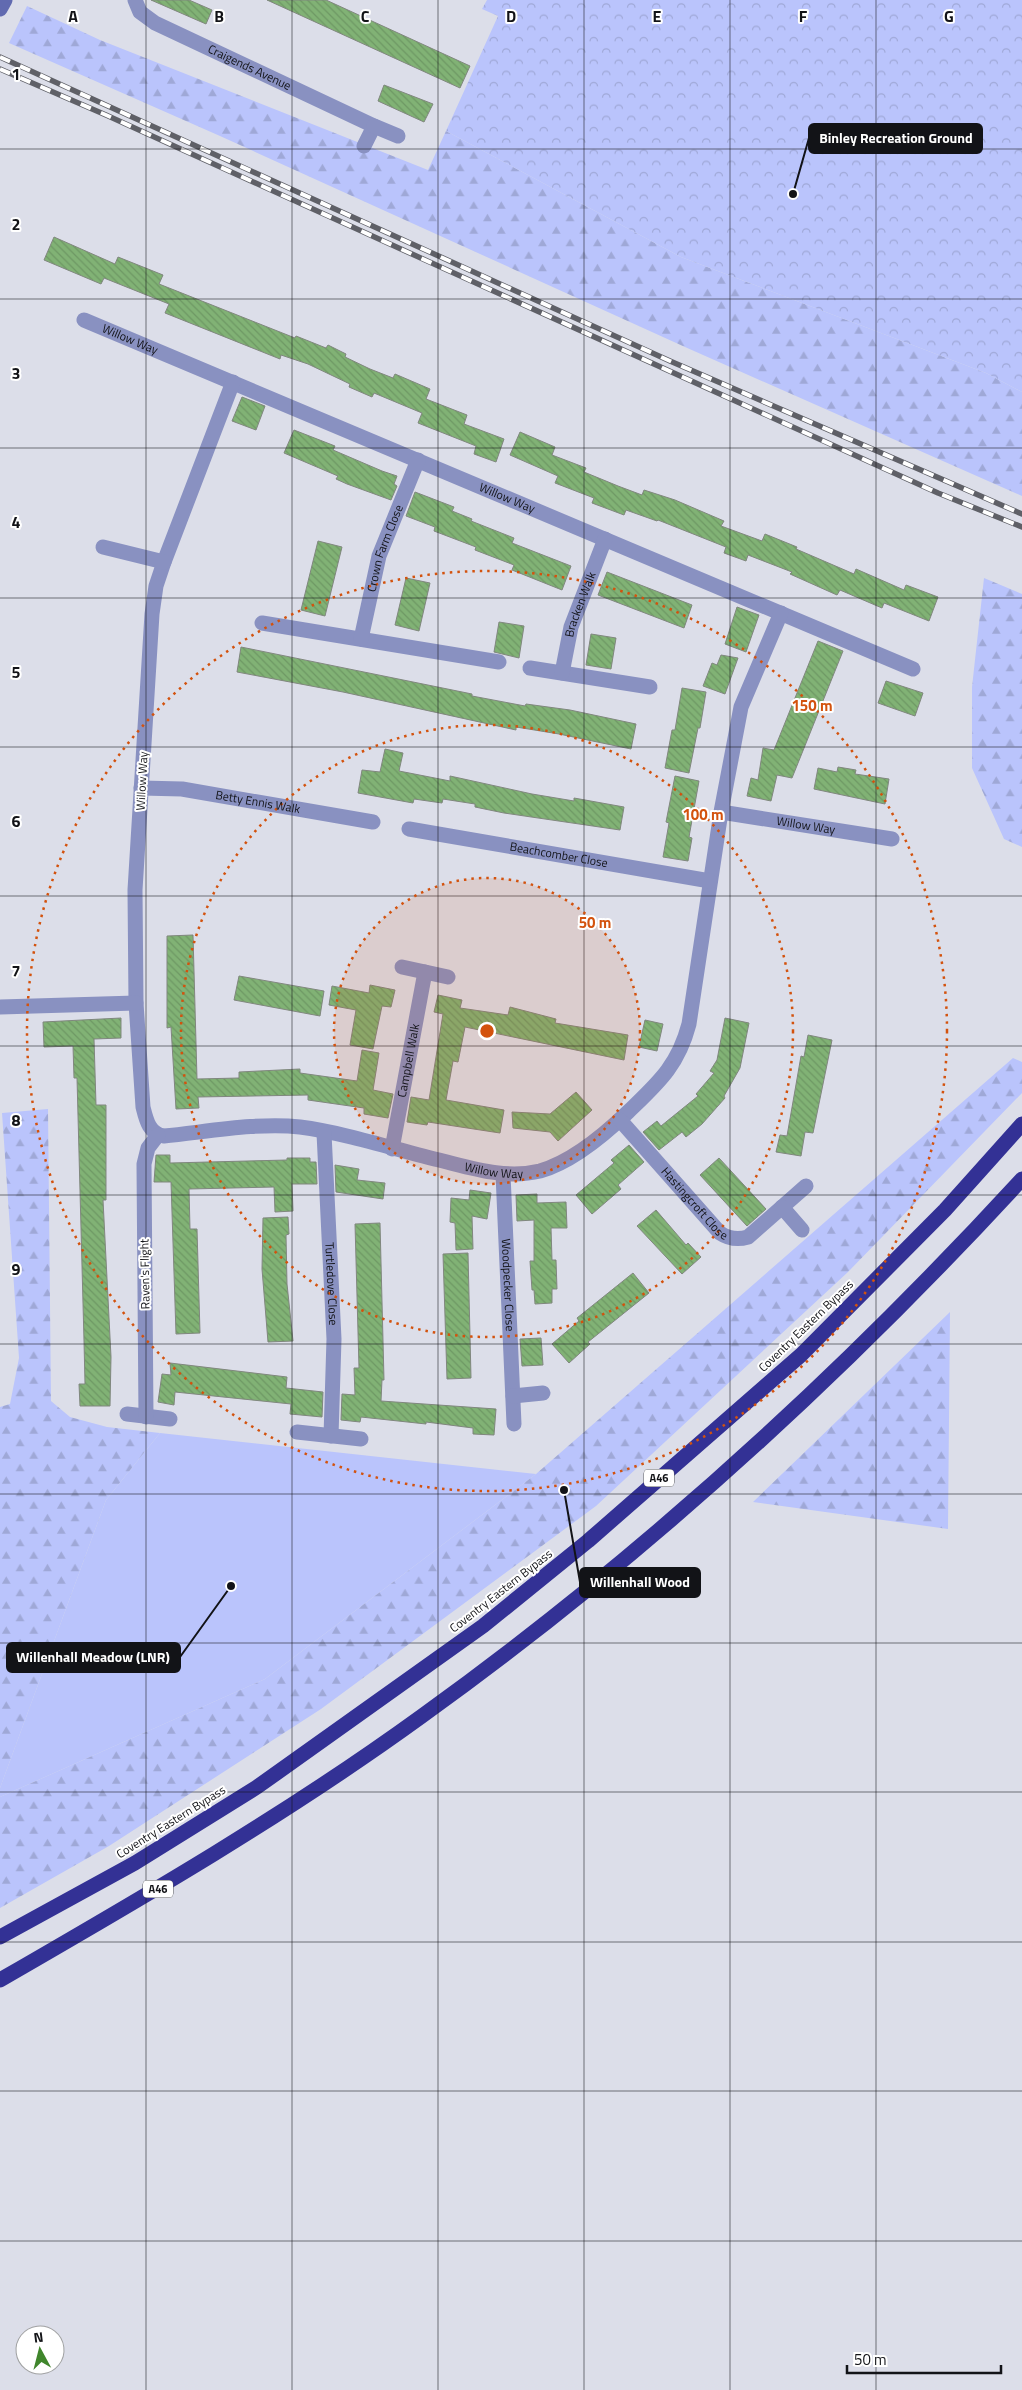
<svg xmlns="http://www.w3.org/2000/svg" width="1022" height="2390" viewBox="0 0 1022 2390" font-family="'Titillium Web',sans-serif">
<defs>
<pattern id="forest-firs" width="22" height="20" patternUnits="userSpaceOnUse" patternTransform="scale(1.25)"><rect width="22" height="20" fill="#bac4fc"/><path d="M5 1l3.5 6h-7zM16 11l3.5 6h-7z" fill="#9fa8d7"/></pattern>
<pattern id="park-crowns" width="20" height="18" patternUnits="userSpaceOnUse" patternTransform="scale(1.25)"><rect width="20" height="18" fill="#bac4fc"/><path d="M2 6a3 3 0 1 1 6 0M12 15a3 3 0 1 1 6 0" fill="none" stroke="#9fa8d7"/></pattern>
<pattern id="building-back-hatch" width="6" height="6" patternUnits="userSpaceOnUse" patternTransform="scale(1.25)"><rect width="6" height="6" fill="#81b275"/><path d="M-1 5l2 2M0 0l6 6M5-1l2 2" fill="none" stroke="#6e9864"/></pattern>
</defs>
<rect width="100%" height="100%" fill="#dcdee9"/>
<path fill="#bac4fc" d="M160,1433L536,1474L265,1679L0,1797V1788L106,1500Z"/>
<path fill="url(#forest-firs)" d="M27,6L100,40L428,170L446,131L681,257L986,373L1022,392V496L685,347L220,136L9,43Z
M984,578L1022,594V847L1004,839L972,768V687Z
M1013,1058L1022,1062V1093L848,1272L596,1506L321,1709L109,1846L0,1908V1797L265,1679L536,1474Z
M48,1109L51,1401L70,1417L107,1427L160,1433L106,1500L0,1788V1407L10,1404L19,1358L2,1113Z
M950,1312L948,1529L753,1502Z"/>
<path fill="url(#park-crowns)" d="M487,0H1022V392L986,373L681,257L446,131L498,16L482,9Z"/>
<path fill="url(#building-back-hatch)" stroke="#80877e" d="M151,0H189L212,10L206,24Z
M267,0H326L470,66L460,88Z
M384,85L433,104L424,122L378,101Z
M54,237L115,264L118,257L163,275L159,284L295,338L296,336L326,348L328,345L346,354L345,357L370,369L393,378L395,374L430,389L426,399L467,415L464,424L504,439L496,462L474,454L476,446L418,423L422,413L374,393L372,397L349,387L350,384L308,364L281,355L280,359L165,313L169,304L104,278L101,284L44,260Z
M242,397L265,406L256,430L232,421Z
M294,430L335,446L333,450L382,471L397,476L394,484L397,486L391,500L347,484L336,479L338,476L284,453Z
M520,432L555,447L552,455L586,468L584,472L618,486L642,495L644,490L675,500L724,521L721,526L762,541L765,534L797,547L796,549L854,574L856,569L904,590L906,585L938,597L929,621L884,603L882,608L840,590L837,595L790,574L792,572L748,555L746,561L724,553L726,547L658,520L657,521L626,510L624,515L592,503L594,498L555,483L558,476L510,455Z
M415,492L454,507L452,511L472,519L471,521L514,538L512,543L571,566L562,590L512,570L514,565L475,550L476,547L434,531L435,527L406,516Z
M318,541L342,547L325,616L301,610Z
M607,572L692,605L684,628L598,595Z
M406,578L430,583L419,631L395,625Z
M737,607L759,615L746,652L725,644Z
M499,622L524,626L519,658L494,652Z
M591,634L616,638L611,669L586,665Z
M818,641L843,651L792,778L777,775L771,801L747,796L751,778L758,780L763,748L774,750Z
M241,647L472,694V696L525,706L526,704L570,710L636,724L631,749L559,734L516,727V730L343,692L237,672Z
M721,655L738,658L725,694L703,686L712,663L717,665Z
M886,681L923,693L915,716L878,703Z
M682,688L706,692L700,728H698L689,773L665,768L672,730H675Z
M385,749L403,753L399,771L450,781V776L532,794L574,801V798L624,807L620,830L504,813L475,807V804L443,799L442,803L414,799L413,803L358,793L362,770L380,772Z
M838,767L856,770L855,774L889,779L885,804L814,789L818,768L837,772Z
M675,776L699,781L689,837L692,838L688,861L663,857L669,823L666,822Z
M193,935L197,1079L239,1078V1072L300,1069V1073L357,1081L362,1050L379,1053L373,1090L393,1094L388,1118L364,1114V1108L308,1100V1095L198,1097L199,1108L176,1109L171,1027L167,1028V936Z
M239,976L324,991L320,1016L234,1000Z
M370,985L395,990L391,1007L382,1006L373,1049L350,1045L356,1010L329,1005L332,986L369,993Z
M438,995L462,1000L460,1008L508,1015L510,1007L556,1019L555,1023L628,1035L624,1060L465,1027L458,1062L453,1061L446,1100L504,1110L500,1133L428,1122L427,1125L407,1122L411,1097L429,1100L443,1014L434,1012Z
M121,1018V1038L94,1039L96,1105H106V1200H103L111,1357L110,1406H80L79,1384H85L84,1341L77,1078H74L73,1046L44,1047L43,1022Z
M725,1018L749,1023L740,1068L724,1096L725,1098L702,1124L686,1137L682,1132L659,1150L643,1132L657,1121L661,1126L698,1096L696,1094L714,1073L710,1071L717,1060Z
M645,1020L663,1024L657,1051L639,1047Z
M808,1035L832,1040L813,1133L805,1132L801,1156L776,1152L780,1135L787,1136L801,1056L804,1057Z
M576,1092L592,1110L558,1141L550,1132L513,1128L512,1112L550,1114Z
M629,1145L644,1162L618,1185L621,1189L592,1214L576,1195L614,1163L611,1160Z
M156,1155H170V1163L287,1160V1158H310V1162H316L317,1184H292L293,1211L275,1212L274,1187L189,1189L190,1229H197L200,1333L176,1334L171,1182H154Z
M719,1158L766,1209L747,1226L700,1175Z
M335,1165L359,1169L357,1180L385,1183L383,1199L336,1192Z
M470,1190L491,1193L487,1219L472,1216L473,1249L456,1250L455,1223L450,1222L451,1198L469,1200Z
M537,1194V1203L566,1202L567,1228H551L552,1260H556L557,1289H552V1303L535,1304L534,1290H532L530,1261H534V1220L517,1221L516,1195Z
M656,1210L686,1245L688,1243L701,1257L682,1274L637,1226Z
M288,1217L289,1234L286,1235L287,1284L293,1341L268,1342L262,1269L263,1218Z
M380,1223L384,1380H382L381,1401L496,1409L494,1435L473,1434V1428L426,1422V1424L361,1417L360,1422L341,1420L342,1394L355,1395L354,1368H359L355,1224Z
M468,1253L471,1378L447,1379L443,1254Z
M633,1273L649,1293L588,1342L590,1344L569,1363L552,1344L579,1321L577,1318Z
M541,1338L543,1365L522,1366L520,1339Z
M170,1363L287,1377L286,1388L323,1392L322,1417L290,1414L291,1404L175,1392L174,1405L158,1402L162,1374L171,1375Z"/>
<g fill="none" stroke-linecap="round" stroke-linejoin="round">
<g stroke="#8991c1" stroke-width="15">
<path id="s1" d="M135,0L140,12L155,23L374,126L364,146"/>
<path d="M374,126L398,136"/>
<path id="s2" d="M84,320L913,669"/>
<path id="s3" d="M233,382L164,562L156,586L152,614L135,890L136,1003L143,1107C146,1119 149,1134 164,1136C206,1132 259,1122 300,1127C346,1133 397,1150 443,1161C475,1169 507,1179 540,1171C572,1162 604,1135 628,1112C658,1083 678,1066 689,1024L721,812L741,707L781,613"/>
<path d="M103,547L164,562"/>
<path d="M262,623L499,662"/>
<path id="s4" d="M361,639L379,556L418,460"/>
<path d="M530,668L650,687"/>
<path id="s5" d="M562,673L571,627L605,539"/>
<path id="s6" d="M141,788L182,789L373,822"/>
<path id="s7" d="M721,812L892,839"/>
<path id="s8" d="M409,829L710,881"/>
<path d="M402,967L448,977"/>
<path d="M0,1007L136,1003"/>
<path id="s9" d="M620,1120L720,1233C729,1239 738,1240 748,1237L806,1186"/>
<path id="s10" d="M324,1133L334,1339L331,1436"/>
<path id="s11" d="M392,1149L425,972"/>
<path id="s12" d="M503,1174L514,1424"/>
<path d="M782,1207L802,1230"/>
<path d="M513,1396L543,1393"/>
<path d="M127,1414L170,1419"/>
<path d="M146,1417L144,1164L148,1148L158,1135"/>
<path d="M297,1432L361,1439"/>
</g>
<path stroke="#616ab0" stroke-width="15" d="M0,9L5,0"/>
<path stroke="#333195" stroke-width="15" d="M0,1937L135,1863L257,1787L483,1626L588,1541L801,1355L945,1210L1022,1124
M0,1980C144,1897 287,1814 422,1716C639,1560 841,1376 1022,1179"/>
<defs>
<path id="rail" d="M0,57L670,361L1022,514
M0,69L106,115L938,493L1022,527"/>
</defs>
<use href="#rail" stroke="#5f6067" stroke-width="5.5"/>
<use href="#rail" stroke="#fff" stroke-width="4" stroke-dasharray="11" stroke-linecap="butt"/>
</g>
<path fill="none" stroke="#121317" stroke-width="1" stroke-opacity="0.55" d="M146,0V2390M292,0V2390M438,0V2390M584,0V2390M730,0V2390M876,0V2390M0,149H1022M0,299H1022M0,448H1022M0,598H1022M0,747H1022M0,896H1022M0,1046H1022M0,1195H1022M0,1344H1022M0,1494H1022M0,1643H1022M0,1792H1022M0,1942H1022M0,2091H1022M0,2241H1022"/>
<circle cx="487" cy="1031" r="153" fill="#d3520d" fill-opacity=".12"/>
<g fill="none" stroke="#d3520d" stroke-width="2.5" stroke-dasharray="2.5 5">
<circle cx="487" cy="1031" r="153"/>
<circle cx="487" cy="1031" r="306"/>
<circle cx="487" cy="1031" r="460"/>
</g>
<g text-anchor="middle" stroke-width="4" stroke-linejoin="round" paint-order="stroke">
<g fill="#fff" stroke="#595a5d" stroke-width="1">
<rect x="644" y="1469.5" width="30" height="17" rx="4"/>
<rect x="143" y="1880.5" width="30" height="17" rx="4"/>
</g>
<g font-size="11" font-weight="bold" fill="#121317">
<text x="659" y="1482">A46</text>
<text x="158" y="1893">A46</text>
</g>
<g font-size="12" fill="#121317" stroke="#fff">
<text dy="4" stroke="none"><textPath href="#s1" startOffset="136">Craigends Avenue</textPath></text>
<text dy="4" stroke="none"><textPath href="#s2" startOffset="50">Willow Way</textPath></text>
<text dy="4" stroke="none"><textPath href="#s2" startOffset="459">Willow Way</textPath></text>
<text dy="4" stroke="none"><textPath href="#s4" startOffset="94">Crown Farm Close</textPath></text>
<text dy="4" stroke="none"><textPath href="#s5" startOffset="71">Bracken Walk</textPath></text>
<text transform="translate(142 781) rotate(-87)" y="4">Willow Way</text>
<text dy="4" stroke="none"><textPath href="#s6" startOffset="118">Betty Ennis Walk</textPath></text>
<text dy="4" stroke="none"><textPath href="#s7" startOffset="86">Willow Way</textPath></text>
<text dy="4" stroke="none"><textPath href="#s8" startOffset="152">Beachcomber Close</textPath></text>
<text dy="4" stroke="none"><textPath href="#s11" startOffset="90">Campbell Walk</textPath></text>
<text dy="4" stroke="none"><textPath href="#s3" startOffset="1114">Willow Way</textPath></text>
<text dy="4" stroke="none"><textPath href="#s9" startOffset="112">Hastingcroft Close</textPath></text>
<text transform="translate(145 1274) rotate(-91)" y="4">Raven's Flight</text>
<text dy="4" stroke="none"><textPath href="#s10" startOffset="151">Turtledove Close</textPath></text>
<text dy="4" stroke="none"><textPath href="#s12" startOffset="111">Woodpecker Close</textPath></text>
<text transform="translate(806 1326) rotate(-44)" y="4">Coventry Eastern Bypass</text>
<text transform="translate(501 1591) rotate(-38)" y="4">Coventry Eastern Bypass</text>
<text transform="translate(171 1822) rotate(-32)" y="4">Coventry Eastern Bypass</text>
</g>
</g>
<g font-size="16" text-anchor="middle" font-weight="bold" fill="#121317" stroke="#fff" stroke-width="4" stroke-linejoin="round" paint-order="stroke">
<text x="73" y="22">A</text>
<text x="219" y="22">B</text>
<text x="365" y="22">C</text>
<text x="511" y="22">D</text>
<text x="657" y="22">E</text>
<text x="803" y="22">F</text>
<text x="949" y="22">G</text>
<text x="16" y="80">1</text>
<text x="16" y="230">2</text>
<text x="16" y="379">3</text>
<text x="16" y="528">4</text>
<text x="16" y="678">5</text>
<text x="16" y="827">6</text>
<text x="16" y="977">7</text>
<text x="16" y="1126">8</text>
<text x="16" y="1275">9</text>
</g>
<circle cx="487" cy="1031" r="8" fill="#d3520d" stroke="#fff" stroke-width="2.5"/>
<g font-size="15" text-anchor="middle" font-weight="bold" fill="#d3520d" stroke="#fff" stroke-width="4" stroke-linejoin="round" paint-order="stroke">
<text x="812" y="711">150 m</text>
<text x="703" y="820">100 m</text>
<text x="595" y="928">50 m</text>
</g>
<path fill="none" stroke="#121317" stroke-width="2" d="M793 194L809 138M564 1490L580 1582M231 1586L180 1657"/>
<g fill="#121317" stroke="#fff" stroke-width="2">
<circle cx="793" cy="194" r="5"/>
<circle cx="564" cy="1490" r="5"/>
<circle cx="231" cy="1586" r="5"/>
</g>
<g fill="#121317" stroke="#121317" stroke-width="2">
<rect x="809" y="124" width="173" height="29" rx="5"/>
<rect x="580" y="1568" width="120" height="29" rx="5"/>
<rect x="7" y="1643" width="173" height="29" rx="5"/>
</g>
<g font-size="14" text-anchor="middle" font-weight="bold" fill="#fff">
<text x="896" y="143">Binley Recreation Ground</text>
<text x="640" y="1587">Willenhall Wood</text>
<text x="93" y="1662">Willenhall Meadow (LNR)</text>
</g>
<g transform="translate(40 2350) rotate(353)"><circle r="24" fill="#ffffff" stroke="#a0a1a2"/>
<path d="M0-4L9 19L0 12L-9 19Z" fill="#40862c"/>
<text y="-8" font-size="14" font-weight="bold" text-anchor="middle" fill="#121317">N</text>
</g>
<path d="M847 2365v8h154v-8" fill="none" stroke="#121317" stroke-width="2.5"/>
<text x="854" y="2365" font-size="15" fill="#121317" stroke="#ffffff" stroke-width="4" paint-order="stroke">50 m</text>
</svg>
